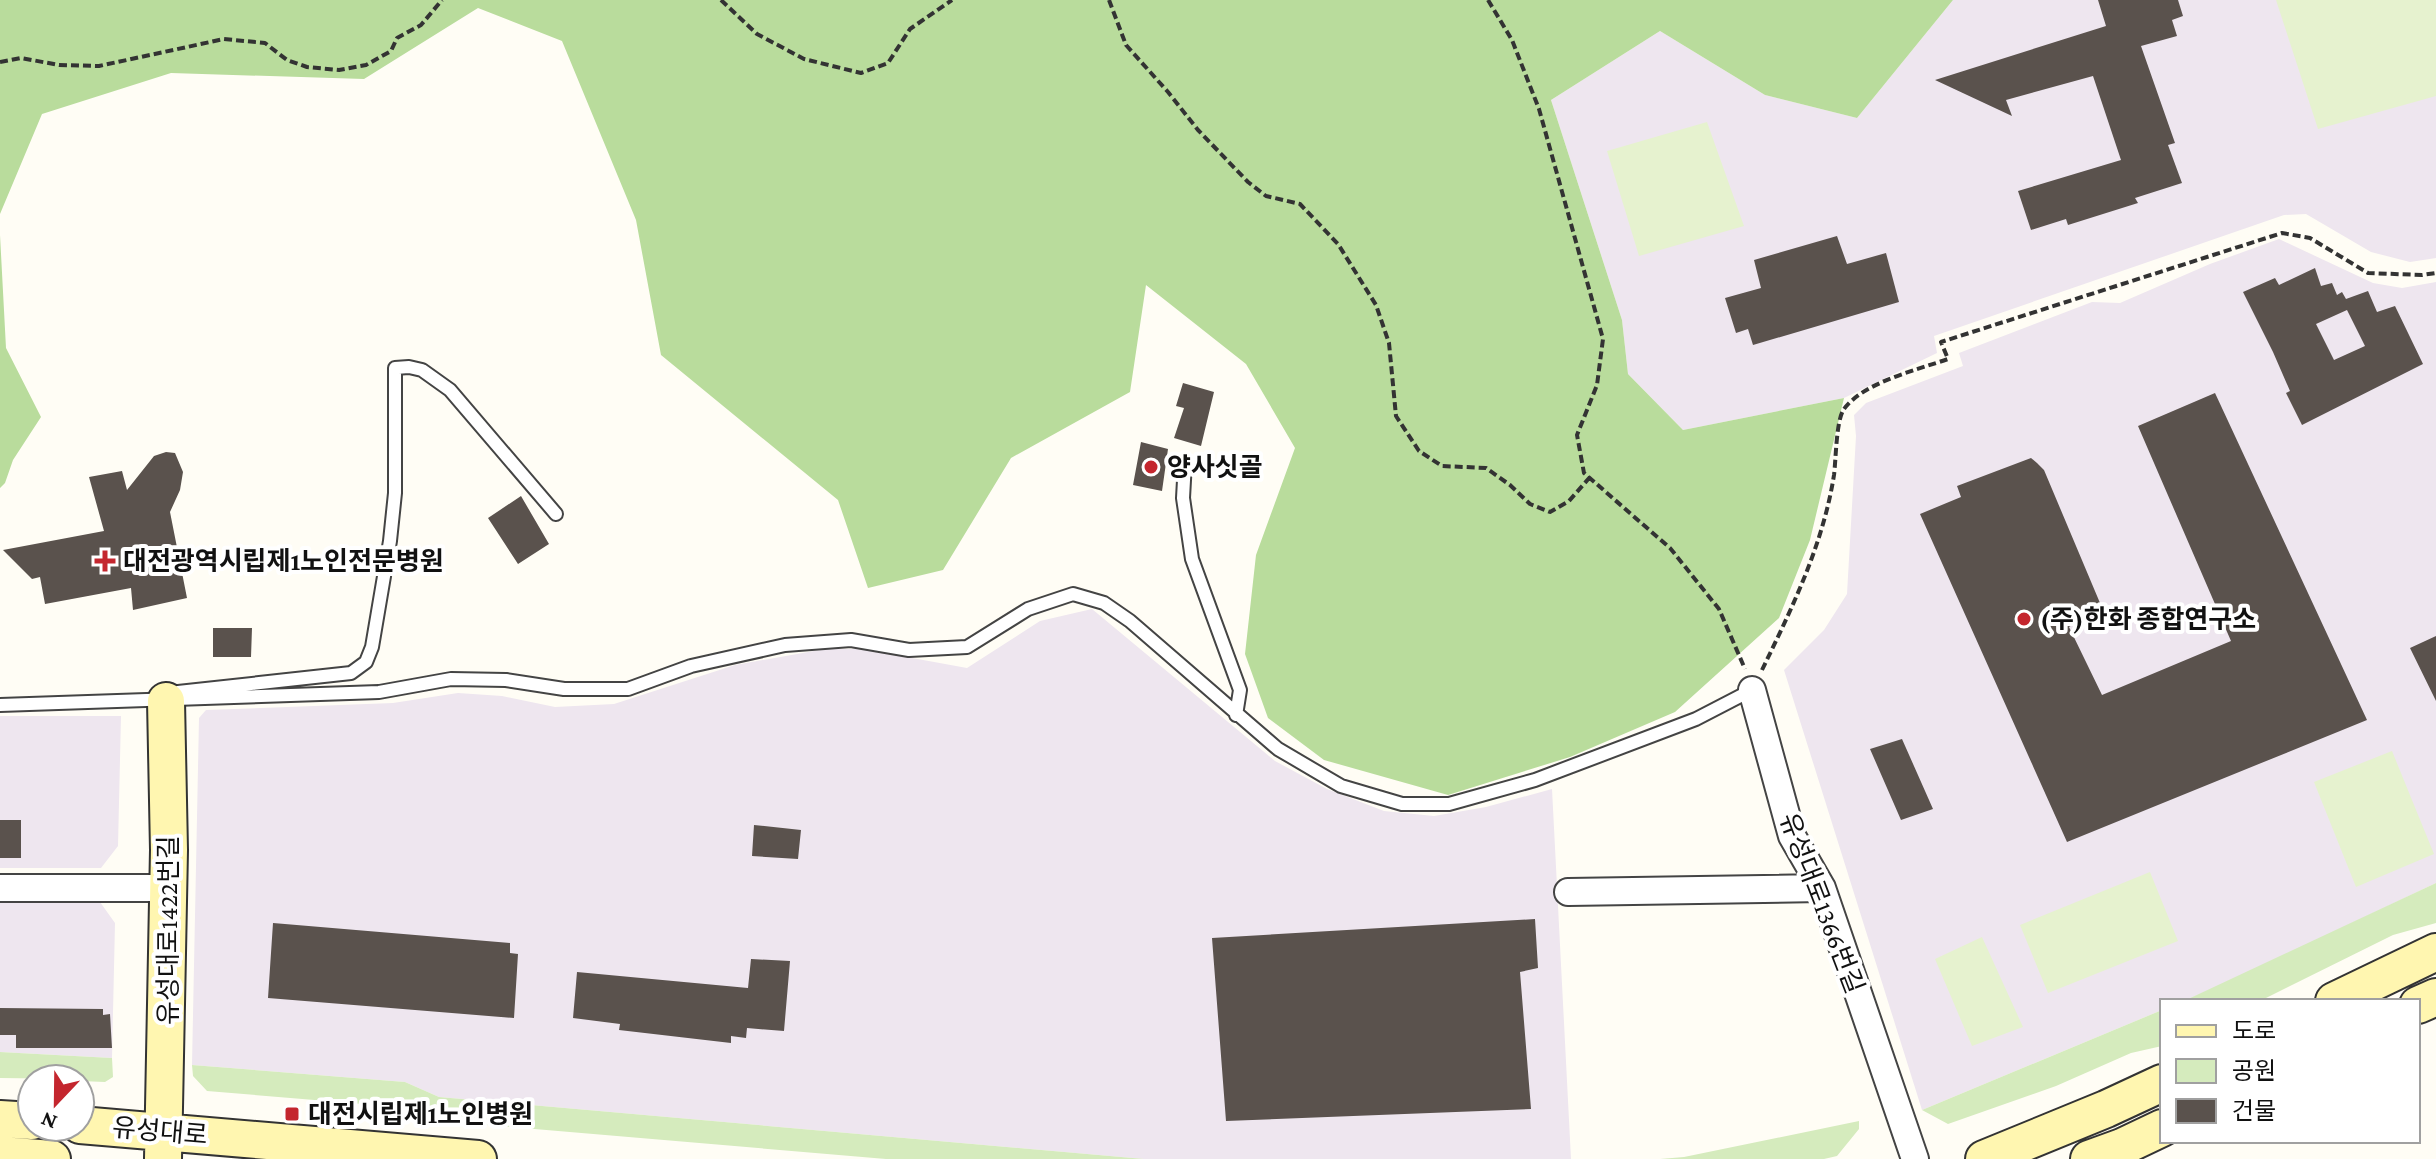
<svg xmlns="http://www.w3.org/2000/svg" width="2436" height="1159" viewBox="0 0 2436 1159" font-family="'Crimson Pro','Noto Sans KR',serif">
<rect width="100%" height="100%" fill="#fffdf5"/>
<path fill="#eee6ef" d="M1953,0H2436V258L2410,262L2371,252L2306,214L2284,215L1934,336L1937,353L1844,398L1683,430L1628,374L1622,320L1551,100L1660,31L1765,95L1857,118Z
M2279,239L2373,283L2402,288L2436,282V883L2218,987L2184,1001H2162V1010L1922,1110L1784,670L1824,630L1847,594L1856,436L1854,415L1866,403L1963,366L1959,353L2092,302L2120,303L2210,264Z
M1092,609L1275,761L1327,789L1384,811L1434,816L1486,807L1552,789L1571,1159H1144L439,1097L405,1082L192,1065L199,718L206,710L393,703L458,693L502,696L555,707L614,704L735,665L825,649H863L967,668L1040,621Z
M0,716H121L118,846L101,868H0Z
M0,898L100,902L115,923L112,1058L0,1052Z"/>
<path fill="#d5ebbd" d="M2436,883V923L2393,935L2260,1001H2184Z
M2162,1010V1046L2131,1053L2056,1086L1948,1124L1922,1110Z
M0,1052L112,1058L113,1077L105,1082L80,1081V1079L0,1078Z
M192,1065L405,1082L439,1097L1144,1159H886L429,1120L399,1107L207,1091L193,1076Z
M1859,1121V1129L1837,1156L1824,1159H1660L1684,1157Z"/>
<path fill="#b9dc9c" d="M0,0H1953L1857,118L1765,95L1660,31L1551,100L1622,320L1628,374L1683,430L1844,398L1810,540L1779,618L1675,712L1570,757L1448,795L1324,760L1268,718L1245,654L1256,555L1295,448L1246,364L1146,285L1130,392L1011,458L943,570L868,588L838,500L661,355L636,220L562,41L478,8L364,79L171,73L42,114L0,214Z
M0,235L6,348L41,417L13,460L5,483L0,488Z"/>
<path fill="#e6f2cf" d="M2276,0H2436V96L2318,129Z
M1707,122L1744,226L1639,256L1607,151Z
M2392,751L2434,854L2356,887L2314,782Z
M2150,872L2178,941L2048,993L2020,925Z
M1982,937L2023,1027L1972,1046L1935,959Z"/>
<path fill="#5a524d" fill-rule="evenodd" d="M2098,0H2178L2183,16L2172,20L2177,36L2141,46L2175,143L2168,145L2182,183L2135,198L2138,203L2068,225L2066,219L2031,230L2018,191L2121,160L2093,76L2006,100L2012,116L1935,80L2106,26Z
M1837,236L1847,264L1886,253L1899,302L1753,345L1748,329L1736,333L1725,298L1761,288L1754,260Z
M2315,268L2321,286L2332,283L2337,295L2342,292L2346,299L2368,291L2377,312L2395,306L2423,364L2302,425L2286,393L2290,391L2273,352L2243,292L2275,278L2279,285ZM2347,310L2365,346L2334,360L2316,324Z
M1183,383L1214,392L1201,446L1174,438L1184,408L1176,406Z
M2215,393L2367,720L2067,842L1920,514L1961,497L1957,486L2031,458L2037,463L2044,470L2100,603L2094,611L2069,627L2102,695L2231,641L2138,426Z
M1141,442L1168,449L1162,491L1133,485Z
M166,452L175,453L183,472L180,490L170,512L187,598L133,610L131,588L45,604L40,577L32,579L3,550L104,531L89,477L122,471L127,490L154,456Z
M521,496L549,544L518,564L488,518Z
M213,628H252L251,657H213Z
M2436,636V701L2410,648Z
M1902,739L1933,809L1901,820L1870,749Z
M0,820H21V858H0Z
M754,825L801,830L798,859L752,856Z
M1535,919L1538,968L1520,972L1531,1109L1226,1121L1212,938Z
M273,923L510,943V953L518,954L514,1018L268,998Z
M751,959L790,961L784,1031L747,1028L746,1038L731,1036V1043L619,1030L620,1024L573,1018L577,972L748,988Z
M0,1008L103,1009V1015L110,1014L112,1048H16V1035H0Z"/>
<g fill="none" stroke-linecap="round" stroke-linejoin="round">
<defs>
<path id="lane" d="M1185,462L1183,498L1192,559L1240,690L1236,715
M170,698L178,692L351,673L366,662L372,647L390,541L395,493V368L409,367L422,370L450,390L556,514
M0,705L379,692L451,679L506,680L564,689H628L691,666L785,645L851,640L909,650L967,647L1028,609L1073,594L1104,603L1130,621L1278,749L1341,786L1402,804H1449L1535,780L1696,719L1752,690"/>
<path id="street" d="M1752,690L1792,836L1822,888L1915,1159
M0,888H168
M1568,892L1822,888"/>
<path id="secondary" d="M2334,1001L2436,952
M2418,1005L2436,997
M0,1119L32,1121
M80,1125L478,1159
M0,1155L52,1159
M163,1159L169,850L166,701
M1984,1159L2106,1109L2162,1083
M2089,1159L2122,1147L2162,1128"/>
</defs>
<use href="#lane" stroke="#444" stroke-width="16"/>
<use href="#street" stroke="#444" stroke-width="30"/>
<use href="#secondary" stroke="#333" stroke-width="40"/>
<path stroke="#333" stroke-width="4" stroke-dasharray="8 4" stroke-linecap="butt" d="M721,0L757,34L804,59L861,73L888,63L910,29L952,0
M1109,0L1126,45L1168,92L1198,130L1248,182L1266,196L1300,204L1338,244L1376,305L1389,343L1396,416L1419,451L1442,466L1486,468L1510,485L1530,504L1550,512L1569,501L1590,477
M1488,0L1512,40L1539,109L1603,339L1597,385L1577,435L1584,473L1670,548L1719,609L1745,669
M0,62L21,58L59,65L99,66L224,39L265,43L287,60L307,67L339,70L366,65L391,51L397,38L421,25L442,0
M1762,670C1792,608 1823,545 1834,475C1836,460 1836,420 1844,409C1864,382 1917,370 1948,359L1941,342L2282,233L2310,238L2368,273L2422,275L2436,273"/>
<use href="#lane" stroke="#fff" stroke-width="12"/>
<use href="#street" stroke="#fff" stroke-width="26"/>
<use href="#secondary" stroke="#fff6b0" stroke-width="36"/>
</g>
<g fill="#c4262e" stroke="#fff" stroke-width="3">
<circle cx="1151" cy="467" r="8"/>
<path d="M101 549h8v8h8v8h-8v8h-8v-8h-8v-8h8z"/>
<circle cx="2024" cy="619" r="8"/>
<rect x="284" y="1106" width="16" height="16" rx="4"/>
</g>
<g text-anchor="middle" stroke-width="8" stroke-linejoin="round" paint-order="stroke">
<g font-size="26" font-weight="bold" fill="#111" stroke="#fff" text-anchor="start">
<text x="1167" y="476">양사싯골</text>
<text x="123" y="570">대전광역시립제1노인전문병원</text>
<text x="2040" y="628">(주)한화 종합연구소</text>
<text x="308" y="1123">대전시립제1노인병원</text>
</g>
<g font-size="26" fill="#111" stroke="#fff">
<text transform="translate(1822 903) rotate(69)" y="9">유성대로1366번길</text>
<text transform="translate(168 930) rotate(-90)" y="9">유성대로1422번길</text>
<text transform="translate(160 1131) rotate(5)" y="9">유성대로</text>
</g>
</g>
<rect x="2160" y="999" width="260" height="144" fill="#ffffff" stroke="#a0a0a0" stroke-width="2"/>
<rect x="2176" y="1025" width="40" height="12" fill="#fff6b0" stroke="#a0a0a0" stroke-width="2"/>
<text x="2232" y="1039" font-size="24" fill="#111111">도로</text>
<rect x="2176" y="1059" width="40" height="24" fill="#d5ebbd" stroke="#a0a0a0" stroke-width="2"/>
<text x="2232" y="1079" font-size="24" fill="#111111">공원</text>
<rect x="2176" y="1099" width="40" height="24" fill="#5a524d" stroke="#a0a0a0" stroke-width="2"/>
<text x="2232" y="1119" font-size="24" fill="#111111">건물</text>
<g transform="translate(56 1103) rotate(202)"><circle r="38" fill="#ffffff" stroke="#a0a0a0" stroke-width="2"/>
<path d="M0-6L14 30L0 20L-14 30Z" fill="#c4262e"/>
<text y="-12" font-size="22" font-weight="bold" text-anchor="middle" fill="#111111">N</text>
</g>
</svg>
